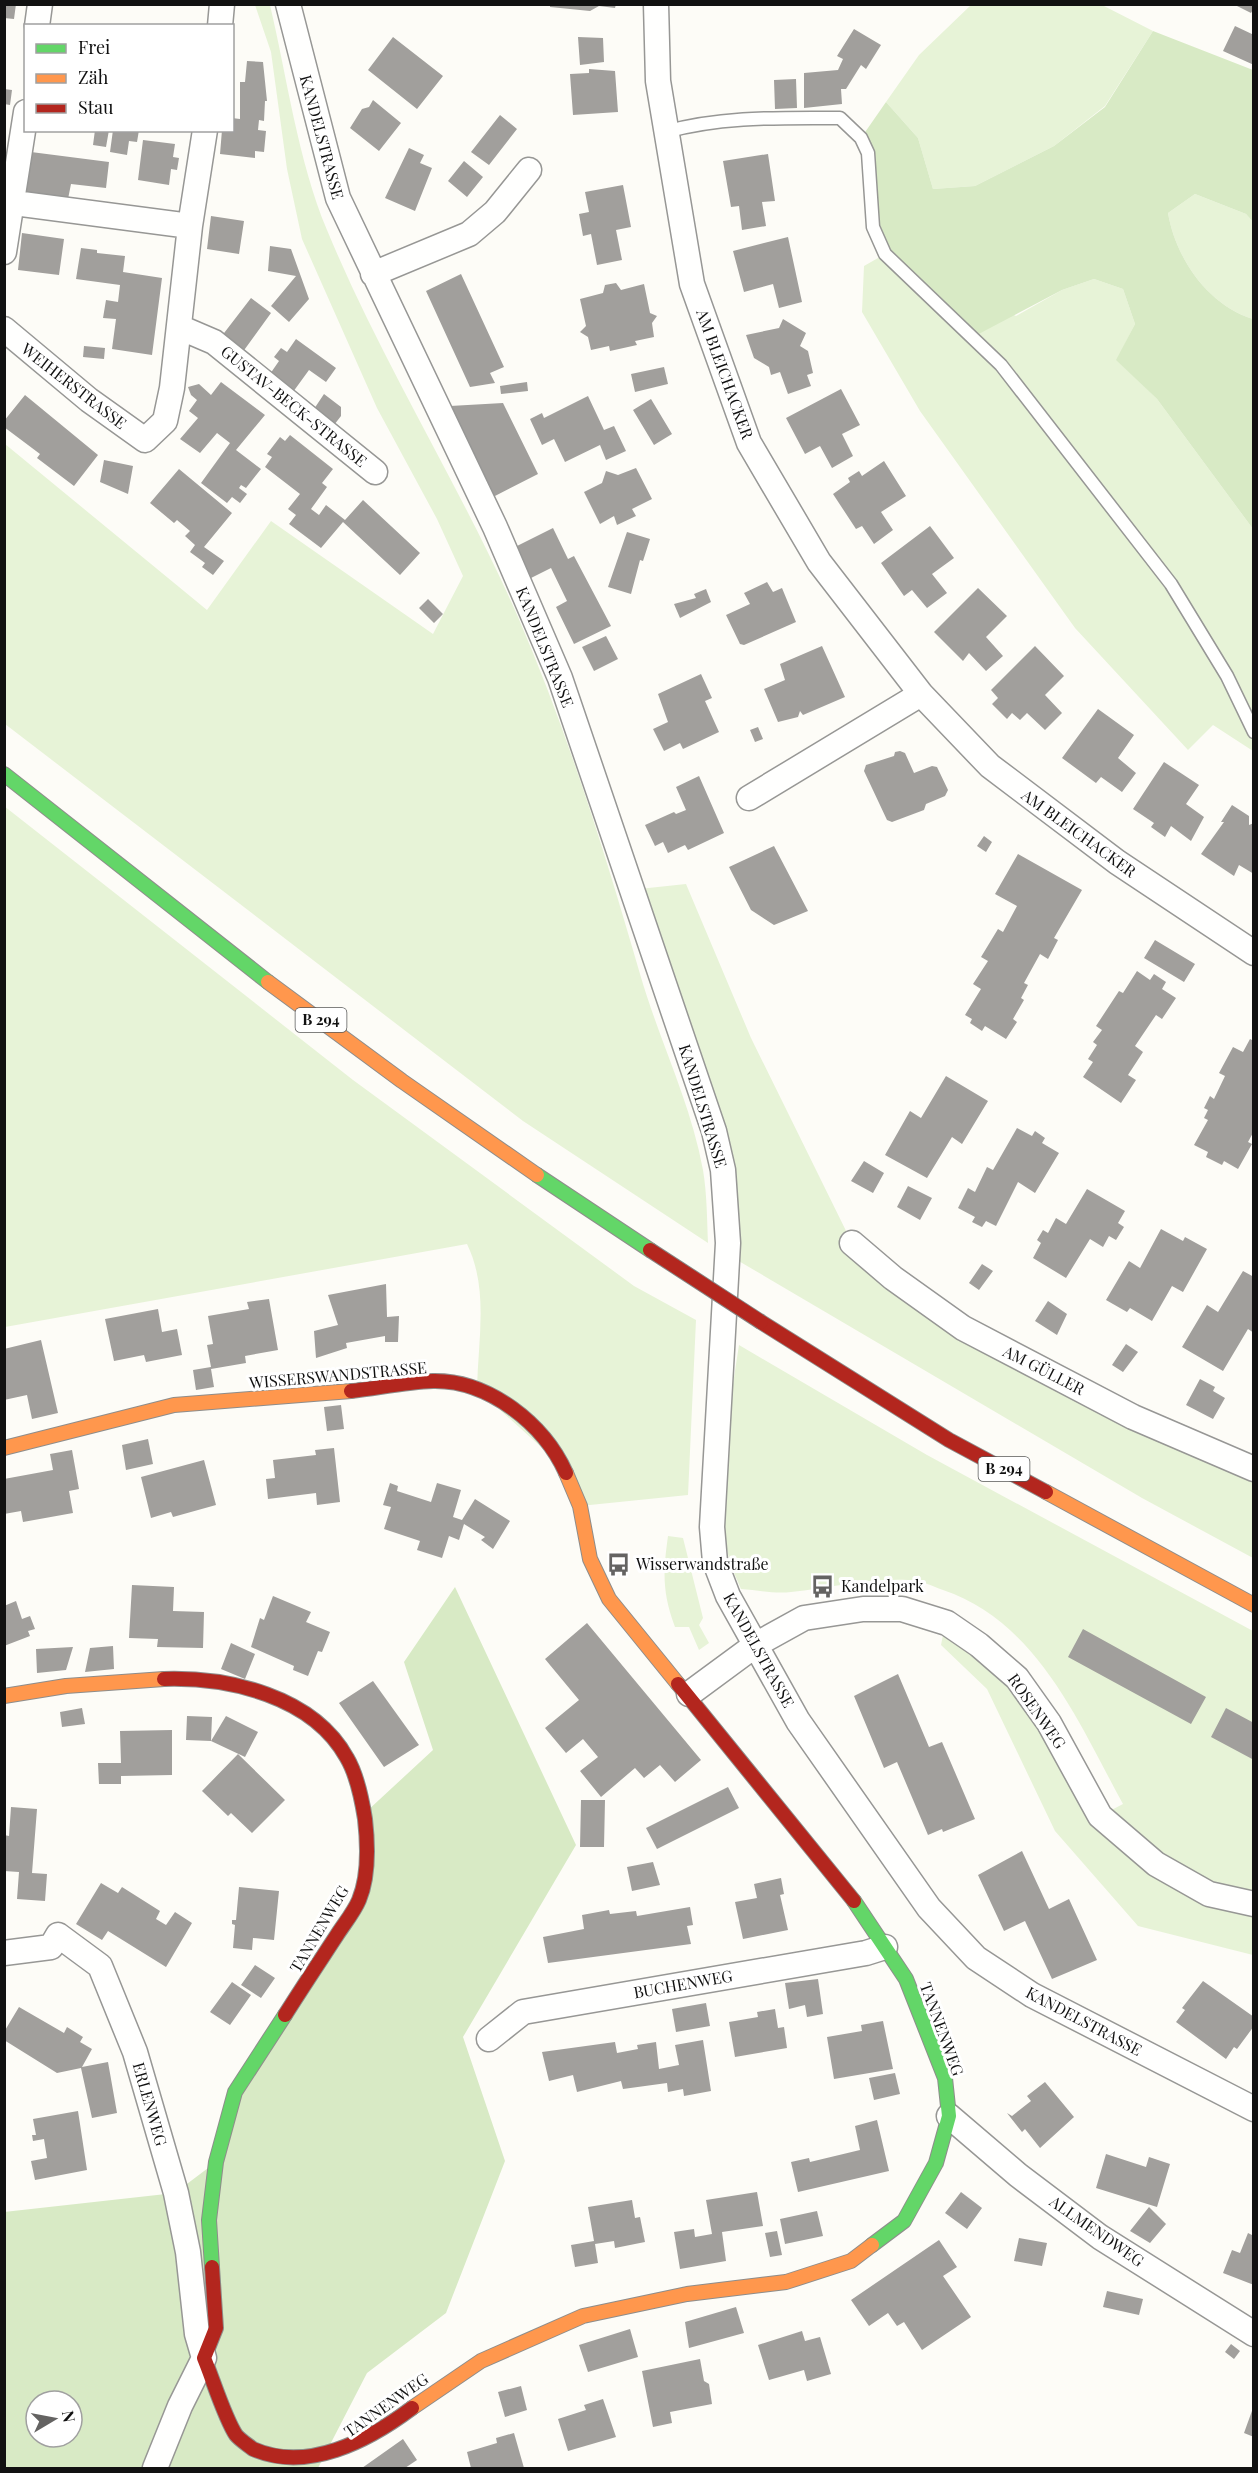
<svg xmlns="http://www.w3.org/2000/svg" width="1258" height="2473" viewBox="0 0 1258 2473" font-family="'Playfair Display',serif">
<rect width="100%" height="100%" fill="#fdfcf7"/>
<path fill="#e7f3d7" d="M255,5H270C287,77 298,161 327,230C382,363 460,485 518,617C568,733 605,853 640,974C659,1040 691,1103 703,1170C707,1194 707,1219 708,1243L523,1121L5,724V444L207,610L271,521L433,634L463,576L437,519L377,408L302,239L287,169L271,52Z
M971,5H1102L1153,31L1105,106L1054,146L975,186L933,189L918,138L886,102L919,55Z
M1195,194L1246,214L1253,222V319C1208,305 1176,259 1168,213Z
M885,254L1016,316L1062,290L1094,279L1123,289L1135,324L1117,360L1157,399L1253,529V751L1213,725L1188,750L1075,628L920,411L862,312L864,266Z
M4,806L353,1080L634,1286L696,1320L688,1495L580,1506L563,1467L477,1389C478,1340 489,1289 467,1244L5,1327Z
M686,884L751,1038L852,1243L893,1278L1253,1469V1558L1142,1498L737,1260L639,889Z
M739,1345L927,1455L1253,1631V1955L1138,1926L1055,1831L987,1689L941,1645L943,1635L976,1655L995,1671L1020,1701L1100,1816L1123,1804C1079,1724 1038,1622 943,1590C932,1586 920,1580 908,1580C868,1578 830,1588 791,1592C775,1594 757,1590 741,1589C736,1577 730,1565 728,1554C715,1488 729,1411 739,1345Z
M668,1536L683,1538L703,1618L699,1625L709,1643L699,1650L689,1627H675C662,1592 663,1572 668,1536Z"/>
<path fill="#d8eac5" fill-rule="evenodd" d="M1153,31L1253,70V222L1246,214L1195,194L1168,213C1176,259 1208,305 1253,319V529L1157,399L1116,360L1135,324L1123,289L1094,279L1062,290L973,337L885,254L873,227L861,138L886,102L918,138L933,189L975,186L1054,146L1105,107Z
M455,1587L576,1845L463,2037L505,2161L446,2313L367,2373L318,2468H5L4,2212L175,2193L216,2162L235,2092L359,1901L366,1812L433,1750L404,1662ZM36,2401H72V2437H36Z"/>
<path fill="#a19f9c" d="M4,4H16L14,19L4,18Z
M550,4H616L615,8L599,6L590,11L550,7Z
M1233,4H1254V8L1251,13Z
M1235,26L1254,35V65L1223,51Z
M854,29L881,45L866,69L861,65L846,89H841L842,104L804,108V73L838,70L843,59L837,56Z
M393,37L443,76L417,109L368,70Z
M578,37L603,38L604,62L580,65Z
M247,61L263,62L267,101H265L264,121L259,120L258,130L266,131L264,152L255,151V158L220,154L222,130H232V118L240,119V82H245Z
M589,69L615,71L618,112L573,115L570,74L589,73Z
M796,79L797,108L775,109L774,80Z
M4,89L12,90L10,105L4,104Z
M373,100L401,123L379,151L350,128L362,109L369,107Z
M500,115L517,129L489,165L471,152Z
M95,130H109L106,147L93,145Z
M113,130H139L137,142L129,141L127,155L110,152Z
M143,140L175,144L173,157L179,158L177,170L171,169L169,185L138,180Z
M409,148L424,155L420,163L432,168L415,211L385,198Z
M31,152L109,162L106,188L71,184L68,199L26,193Z
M768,154L775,201L762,202L766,226L742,230L739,206L731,207L723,161Z
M464,161L483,177L467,197L448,181Z
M623,185L631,227L616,230L622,260L597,265L591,234L583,236L579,214L589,212L585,192Z
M211,216L244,221L239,254L207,249Z
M22,233L64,239L59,275L18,270Z
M788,237L802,302L779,308L773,284L744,292L733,251Z
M270,246L291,249L309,299L289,322L271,306L296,276L268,271Z
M81,248L97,250V253L125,256L123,272L162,278L152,355L112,349L116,319L103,318L106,300L118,302L120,285L76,279Z
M461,274L504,367L490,373L495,383L470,387L426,291Z
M616,283L621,290L644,284L650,313L657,316L652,323L654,337L635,341L637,345L610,351L609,346L591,350L588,337L580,332L586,326L580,299L603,293L605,285Z
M251,298L271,313L242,353L221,337Z
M783,319L806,333L800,346L808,351L813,373L807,375L811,386L788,394L780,372L771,375L769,367L754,358L746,335L779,328Z
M296,339L336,368L326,382L309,370L293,392L270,374L279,361L274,357L281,348L287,352Z
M84,346L105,348L104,359L83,357Z
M664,367L668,384L635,392L631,374Z
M221,382L265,415L236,450L261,469L246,488L241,485L239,488L247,494L240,503L232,497L227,503L201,483L230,443L217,433L200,453L180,439L198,418L189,411L197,400L191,395L188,387L199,384L211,395Z
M527,382L528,391L501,394L500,386Z
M841,389L860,425L842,434L853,456L832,468L820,446L805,454L786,418Z
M324,394L341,407V416L334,425L314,409Z
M25,395L98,455L74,486L37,458L40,454L4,427V421Z
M588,396L604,430L614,426L626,451L606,460L600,445L565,462L554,439L542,445L530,419L542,413L544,418Z
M651,399L672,434L654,445L633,410Z
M503,403L538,474L493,497L450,406Z
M290,435L333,469L322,483L327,487L311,509L319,515L326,505L345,520L363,500L420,553L400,575L343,522L321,548L289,524L296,515L288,509L300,494L265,467L272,457L267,454L280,437L285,441Z
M104,460L133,466L128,494L100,482Z
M884,461L906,496L881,512L893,530L874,544L862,526L856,529L833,494L850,482L848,478L859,471L862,476Z
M636,468L652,499L632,509L636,516L617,525L614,516L600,524L584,492L602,483L606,471L618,475Z
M179,469L232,513L204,547L224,561L213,575L202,567L205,563L190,552L195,545L185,536L190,531L177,520L174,523L150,503Z
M930,526L954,558L932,574L947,593L927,608L912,590L904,596L881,563Z
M553,528L568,559L574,556L611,626L574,644L556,607L567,601L551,568L531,578L515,547Z
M627,532L650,539L643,561L640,560L631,594L608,587Z
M767,582L773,592L782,588L796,622L744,645L740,644L726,615L750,604L744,593Z
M978,588L1007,616L986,637L1003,656L986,671L969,653L963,661L934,632Z
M706,589L711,602L680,618L674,604L696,598L694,594Z
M428,599L443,614L434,623L419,608Z
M606,636L618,659L594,671L582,647Z
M822,646L845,697L803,715L800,711L798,717L778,722L764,689L785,680L780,664Z
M1035,646L1064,676L1045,695L1062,713L1045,730L1027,713L1020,720L1012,713L1007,719L992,704L998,698L991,690Z
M701,674L712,698L705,701L719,732L683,749L680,743L664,751L653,729L668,722L658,694Z
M1098,709L1134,735L1118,758L1136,773L1122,792L1101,777L1096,783L1062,758Z
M758,727L763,739L755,742L750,730Z
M900,751L905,753L914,773L932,766L937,767L948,790L945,796L926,804L924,810L892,822L887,820L864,771L866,765L894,756L895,752Z
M1164,762L1199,785L1186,804L1204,817L1191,841L1171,826L1165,837L1151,827L1154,823L1133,809Z
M699,776L724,833L688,850L685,845L668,853L663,842L655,846L645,825L674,812L676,814L686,810L676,787Z
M1232,805L1249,816V825L1254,823V874L1239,865L1234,876L1201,854L1224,822H1221Z
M984,836L992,842L986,852L977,846Z
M774,846L808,911L774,925L751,910L729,867Z
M1018,854L1082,890L1054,938L1058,940L1048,959L1040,954L1024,983L1028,985L1021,998L1024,1000L1013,1019L1017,1022L1006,1039L985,1026L982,1031L970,1023L972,1019L965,1015L981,989L973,984L988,961L981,957L998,929L1003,932L1017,906L995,894Z
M1155,940L1195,964L1184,982L1144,958Z
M1137,971L1150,980L1154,974L1166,982L1162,989L1176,998L1162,1019L1156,1015L1135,1046L1143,1052L1128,1075L1136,1080L1121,1103L1083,1077L1093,1062L1088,1059L1097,1045L1093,1042L1102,1030L1096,1026L1119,991L1123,993Z
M1250,1039L1254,1041V1131L1248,1142L1252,1144L1238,1169L1224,1161L1222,1165L1206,1157L1208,1152L1194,1145L1208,1120L1204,1118L1208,1110L1204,1108L1210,1096L1214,1099L1225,1076L1219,1073L1233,1047L1243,1052Z
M946,1076L988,1101L962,1144L952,1137L927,1178L885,1155L910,1111L921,1118Z
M1017,1128L1032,1136L1035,1131L1045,1138L1042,1143L1059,1153L1035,1193L1018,1182L996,1226L986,1221L982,1227L972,1222L975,1217L958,1208L968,1188L975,1192L987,1167L993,1170Z
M864,1161L884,1173L873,1193L851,1181Z
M908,1186L932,1198L920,1220L897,1207Z
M1087,1189L1125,1211L1118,1223L1124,1227L1116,1240L1109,1236L1103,1247L1090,1239L1066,1278L1033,1258L1041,1243L1037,1240L1043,1230L1048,1233L1056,1218L1066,1224Z
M1161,1229L1183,1241L1185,1237L1207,1249L1183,1292L1172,1286L1152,1321L1130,1308L1127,1312L1106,1300L1129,1261L1140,1268Z
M982,1264L993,1271L979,1290L969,1283Z
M1243,1271L1254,1277V1333L1248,1329L1223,1371L1182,1347L1207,1305L1218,1312Z
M386,1284L387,1317L399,1316L398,1342H385V1336L346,1343L347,1348L316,1358L314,1331L338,1325L328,1295Z
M269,1299L278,1350L245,1356L246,1363L211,1369L214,1387L196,1390L193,1370L211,1367L207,1345L213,1344L208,1316L249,1309L247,1302Z
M1048,1301L1067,1314L1057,1335L1035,1321Z
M158,1309L162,1332L177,1329L182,1355L146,1362L144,1355L114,1361L105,1319Z
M41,1340L58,1413L32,1419L27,1395L4,1400V1349Z
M1126,1344L1138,1352L1123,1372L1112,1365Z
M1200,1379L1215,1387L1213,1391L1225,1398L1213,1419L1186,1405Z
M341,1405L344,1429L327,1431L324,1407Z
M148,1439L153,1464L126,1470L122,1445Z
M334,1448L340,1502L317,1505L316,1493L268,1499L266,1479L275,1478L273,1460L316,1455L315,1450Z
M72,1450L79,1489L69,1491L73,1513L23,1522L21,1511L4,1514V1479L53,1470L50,1454Z
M204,1460L216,1505L173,1517L171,1512L151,1518L141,1477Z
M390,1483L398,1486L397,1491L431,1502L437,1483L461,1490L453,1517L462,1520L475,1499L510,1521L493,1549L481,1540L485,1537L464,1524L459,1540L449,1536L442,1558L417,1550L420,1541L384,1529L391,1507L383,1505Z
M132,1585L174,1587L173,1611L204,1612L203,1648L157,1647L158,1639L129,1638Z
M273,1596L311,1612L306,1622L330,1632L322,1652L318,1651L308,1676L293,1670L294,1666L251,1647L260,1618L264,1620Z
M16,1601L22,1619L30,1616L35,1629L28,1631L30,1636L4,1646V1606Z
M587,1623L701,1760L675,1782L660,1765L644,1778L635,1768L601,1797L580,1771L598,1757L583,1739L566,1753L545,1728L579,1700L545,1659Z
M1083,1629L1206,1697L1191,1724L1068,1657Z
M231,1643L255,1654L245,1679L221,1669Z
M113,1646L114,1669L85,1672L90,1648Z
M73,1647L66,1670L37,1673L36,1649Z
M898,1674L929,1747L942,1742L975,1819L943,1832L942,1829L928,1835L897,1762L884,1768L854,1696Z
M373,1681L419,1745L384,1767L339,1703Z
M82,1708L85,1724L62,1727L60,1712Z
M1226,1708L1254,1723V1760L1211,1737Z
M187,1716L212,1717L211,1741L186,1740Z
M226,1716L258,1732L245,1757L211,1741Z
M172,1730V1775L121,1776V1784H99L98,1763H121L120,1731Z
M238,1754L285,1800L252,1833L231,1813L228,1816L202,1791Z
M728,1787L739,1808L657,1849L646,1828Z
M581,1800H605L604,1847H580Z
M11,1807L37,1809L32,1873L47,1874L45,1901L17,1899L19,1872L4,1871V1835L9,1836Z
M1022,1851L1049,1909L1069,1899L1097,1960L1052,1979L1025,1921L1004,1931L978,1875Z
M653,1862L660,1885L632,1891L627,1867Z
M781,1878L784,1894L780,1895L788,1930L743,1939L735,1902L757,1898L754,1884Z
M101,1883L118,1893L122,1887L160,1911L156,1919L166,1925L175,1912L192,1923L166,1967L108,1931L102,1940L76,1924Z
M239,1887L279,1891L274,1940L253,1938L252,1950L233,1948L235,1925L232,1924V1920H236Z
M690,1907L693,1925L687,1926L691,1944L548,1963L543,1937L584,1929L582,1915L609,1910L610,1914L636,1911L637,1916Z
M255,1965L275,1978L261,1998L241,1985Z
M818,1979L823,2014L807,2017L805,2005L789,2009L785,1983Z
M1203,1981L1254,2017V2026L1237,2049L1234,2047L1226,2059L1176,2022L1185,2010L1182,2008Z
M232,1982L251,1995L230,2025L210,2012Z
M706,2003L710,2026L676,2032L672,2009Z
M19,2007L64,2033L67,2027L83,2037L80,2042L92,2049L82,2067L108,2062L117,2113L92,2118L81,2068L57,2073L4,2040V2032Z
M775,2009L778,2028L784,2027L787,2048L735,2057L729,2022L758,2017L757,2012Z
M883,2021L893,2069L834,2079L827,2037L862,2031L861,2025Z
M703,2040L711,2091L684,2096L683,2089L668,2092L667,2083L623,2089L621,2081L577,2092L573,2075L549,2081L542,2052L615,2042L617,2053L638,2049L637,2045L656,2042L659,2069L679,2065L675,2045Z
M895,2073L900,2094L874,2100L869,2078Z
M1045,2082L1074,2117L1040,2148L1025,2129L1022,2132L1007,2113L1012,2116L1031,2101L1027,2096Z
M78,2111L87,2170L35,2180L31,2161L47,2158L44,2139L33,2141L32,2135H36L33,2119Z
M877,2120L889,2171L798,2192L791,2162L809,2158L810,2162L860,2150L855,2126Z
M1106,2154L1146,2167L1149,2157L1170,2164L1157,2207L1096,2188Z
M757,2192L763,2226L722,2232L726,2261L680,2269L674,2232L694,2229L695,2237L712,2234L706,2200Z
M961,2192L982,2208L967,2229L945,2213Z
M632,2200L635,2218L640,2217L645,2242L615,2248L614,2241L595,2244L598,2263L575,2267L571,2245L594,2241L588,2207Z
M1149,2207L1166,2224L1150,2243L1130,2231Z
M817,2211L823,2236L785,2244L780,2219Z
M777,2231L782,2255L770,2257L765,2233Z
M1248,2233L1254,2236V2285L1223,2273L1232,2250L1240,2253Z
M1019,2238L1047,2243L1042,2266L1014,2261Z
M939,2240L957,2267L943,2276L971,2317L922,2350L904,2322L897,2326L888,2313L869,2326L851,2300Z
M1107,2291L1143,2299L1139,2315L1103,2307Z
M736,2307L744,2333L689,2348L685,2322Z
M630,2329L638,2357L588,2372L579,2345Z
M802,2331L805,2341L820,2337L831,2374L807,2381L804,2370L769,2380L758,2345Z
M1231,2344L1240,2351L1234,2359L1225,2352Z
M700,2359L704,2381L709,2384L712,2404L670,2412L672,2423L653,2427L642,2371Z
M521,2386L527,2410L505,2417L498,2392Z
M603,2399L616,2437L568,2451L558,2419L586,2410L584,2405Z
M1253,2408H1254V2437L1244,2433Z
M514,2433L524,2468H471L467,2452L497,2443L496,2438Z
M403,2439L417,2460L405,2468H362Z"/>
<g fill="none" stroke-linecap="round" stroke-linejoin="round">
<defs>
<path id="lane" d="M665,132C722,116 781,118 840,118L861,138L868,153L873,227L885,254L1001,365L1171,584L1227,676L1254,732"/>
<path id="street" d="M288,4L338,198L495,527L560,678L714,1131L723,1170L728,1243L712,1527L715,1562L728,1596L798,1721L929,1908L976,1958L1032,1995L1254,2109
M656,4L658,81L692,284L749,443L819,562L921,694L990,766L1117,862L1254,953
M37,26L40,4
M220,26L222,4
M11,198L22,204L190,226
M4,252L26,112
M373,274L469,234L495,212L529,170
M179,327L214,342L375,472
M4,329L89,400L145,440L165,421L172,388L190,226L205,130
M749,798L921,694
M852,1243L893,1278L963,1328L1133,1417L1254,1469
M689,1694L757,1644L804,1618L863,1609H902L947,1623L979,1645L1017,1678L1049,1723L1100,1816L1156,1864L1209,1894L1254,1904
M4,1953L51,1947L58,1935L100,1966L135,2052L176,2193L188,2252L197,2334L204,2358L180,2406L155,2468
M489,2039L523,2012L866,1953L885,1947
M949,2116L1018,2175L1100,2237L1254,2334"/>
<path id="fast" d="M4,774L268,982
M537,1175L650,1250
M854,1901L906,1979L945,2078L949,2116L936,2163L904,2221L872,2245
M212,2267L209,2220L216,2162L235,2092L285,2015"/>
<path id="slow" d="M268,982L402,1081L537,1175
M4,1448L174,1405L351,1391
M566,1473L580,1506L590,1559L609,1599L678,1684
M1046,1492L1254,1605
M4,1696L66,1686L164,1679
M412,2408L481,2361L583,2316L687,2294L786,2282L851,2261L872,2245"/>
<path id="jam" d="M761,1322L949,1440L1046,1492
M351,1391C378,1388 406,1382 433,1381C489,1380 544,1424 566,1473
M164,1679C229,1677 313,1696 347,1758C357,1775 362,1800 365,1819C368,1845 369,1876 359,1900C354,1912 344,1924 337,1935C320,1961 302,1988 285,2015
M678,1684L854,1901
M212,2267L216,2328L204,2358C212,2377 225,2419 236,2435C240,2440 248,2445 253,2449C307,2473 368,2441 412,2408"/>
</defs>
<use href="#lane" stroke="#979795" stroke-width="15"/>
<use href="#street" stroke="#979795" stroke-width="27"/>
<use href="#fast" stroke="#8e8d8b" stroke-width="16"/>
<use href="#slow" stroke="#8e8d8b" stroke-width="16"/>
<use href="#jam" stroke="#8e8d8b" stroke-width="16"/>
<use href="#lane" stroke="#fffffe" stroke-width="12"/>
<use href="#street" stroke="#fffffe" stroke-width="24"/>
<use href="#fast" stroke="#63d668" stroke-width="14"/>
<use href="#slow" stroke="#ff974d" stroke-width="14"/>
<use href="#jam" stroke="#b3261e" stroke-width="14"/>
<defs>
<path id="jam-bridge" d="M650,1250L761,1322"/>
</defs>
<use href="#jam-bridge" stroke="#858482" stroke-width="16" stroke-linecap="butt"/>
<use href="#jam-bridge" stroke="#b3261e" stroke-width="14"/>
</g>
<defs>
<symbol id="bus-bare" viewBox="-9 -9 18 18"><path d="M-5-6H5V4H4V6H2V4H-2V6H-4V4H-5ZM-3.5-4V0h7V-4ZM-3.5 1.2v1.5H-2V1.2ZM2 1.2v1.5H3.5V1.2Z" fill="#646362" stroke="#fff" stroke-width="2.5" paint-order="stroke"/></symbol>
</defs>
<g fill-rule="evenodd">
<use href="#bus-bare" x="602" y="1548" width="33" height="33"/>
<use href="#bus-bare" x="806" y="1570" width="33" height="33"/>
</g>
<g text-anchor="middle" stroke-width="6" stroke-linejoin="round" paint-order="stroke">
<g fill="#fff" stroke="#585858" stroke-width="1.5">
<rect x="295.5" y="1008" width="51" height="24" rx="4.5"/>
<rect x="978.5" y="1457" width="51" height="24" rx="4.5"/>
</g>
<g font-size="15" font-weight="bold" fill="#111">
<text x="321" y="1025">B 294</text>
<text x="1004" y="1474">B 294</text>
</g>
<g font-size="16" fill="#111" stroke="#fff">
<text transform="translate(322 137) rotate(75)" y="6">KANDELSTRASSE</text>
<text transform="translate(725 374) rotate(70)" y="6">AM BLEICHACKER</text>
<text transform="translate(74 386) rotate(38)" y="6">WEIHERSTRASSE</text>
<text transform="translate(294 406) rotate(39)" y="6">GUSTAV-BECK-STRASSE</text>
<text transform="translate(545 647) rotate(68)" y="6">KANDELSTRASSE</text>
<text transform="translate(1079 833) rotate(36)" y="6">AM BLEICHACKER</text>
<text transform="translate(703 1106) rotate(73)" y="6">KANDELSTRASSE</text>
<text transform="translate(1044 1370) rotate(27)" y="6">AM GÜLLER</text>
<text transform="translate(338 1375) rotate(-5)" y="6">WISSERSWANDSTRASSE</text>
<text transform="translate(759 1650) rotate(61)" y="6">KANDELSTRASSE</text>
<text transform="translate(1037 1711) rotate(55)" y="6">ROSENWEG</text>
<text transform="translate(319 1929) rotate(-59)" y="6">TANNENWEG</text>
<text transform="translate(683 1984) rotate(-10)" y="6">BUCHENWEG</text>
<text transform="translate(1084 2021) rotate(28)" y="6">KANDELSTRASSE</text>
<text transform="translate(942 2029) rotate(70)" y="6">TANNENWEG</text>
<text transform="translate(150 2104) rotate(74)" y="6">ERLENWEG</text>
<text transform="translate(1097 2231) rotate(35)" y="6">ALLMENDWEG</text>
<text transform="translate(386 2405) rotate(-35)" y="6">TANNENWEG</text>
</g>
<g font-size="16" fill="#111" stroke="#fff" text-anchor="start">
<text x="636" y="1570">Wisserwandstraße</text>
<text x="841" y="1592">Kandelpark</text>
</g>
</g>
<rect width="1258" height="2473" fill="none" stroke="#111111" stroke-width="12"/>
<rect x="24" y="24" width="210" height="108" fill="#ffffff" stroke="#a0a0a0" stroke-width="1.5"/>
<rect x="36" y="44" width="30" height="9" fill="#63d668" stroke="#a0a0a0" stroke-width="1.5"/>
<text x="78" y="54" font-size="18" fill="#111111">Frei</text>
<rect x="36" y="74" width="30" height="9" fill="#ff974d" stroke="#a0a0a0" stroke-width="1.5"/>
<text x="78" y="84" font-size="18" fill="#111111">Zäh</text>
<rect x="36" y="104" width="30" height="9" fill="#b3261e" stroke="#a0a0a0" stroke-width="1.5"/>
<text x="78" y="114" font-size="18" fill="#111111">Stau</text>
<g transform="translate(54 2419) rotate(80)"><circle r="28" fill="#ffffff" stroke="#a0a0a0" stroke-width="1.5"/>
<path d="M0-4.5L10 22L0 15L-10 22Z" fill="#646362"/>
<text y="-9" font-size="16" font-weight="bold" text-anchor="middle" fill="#111111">N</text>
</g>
</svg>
